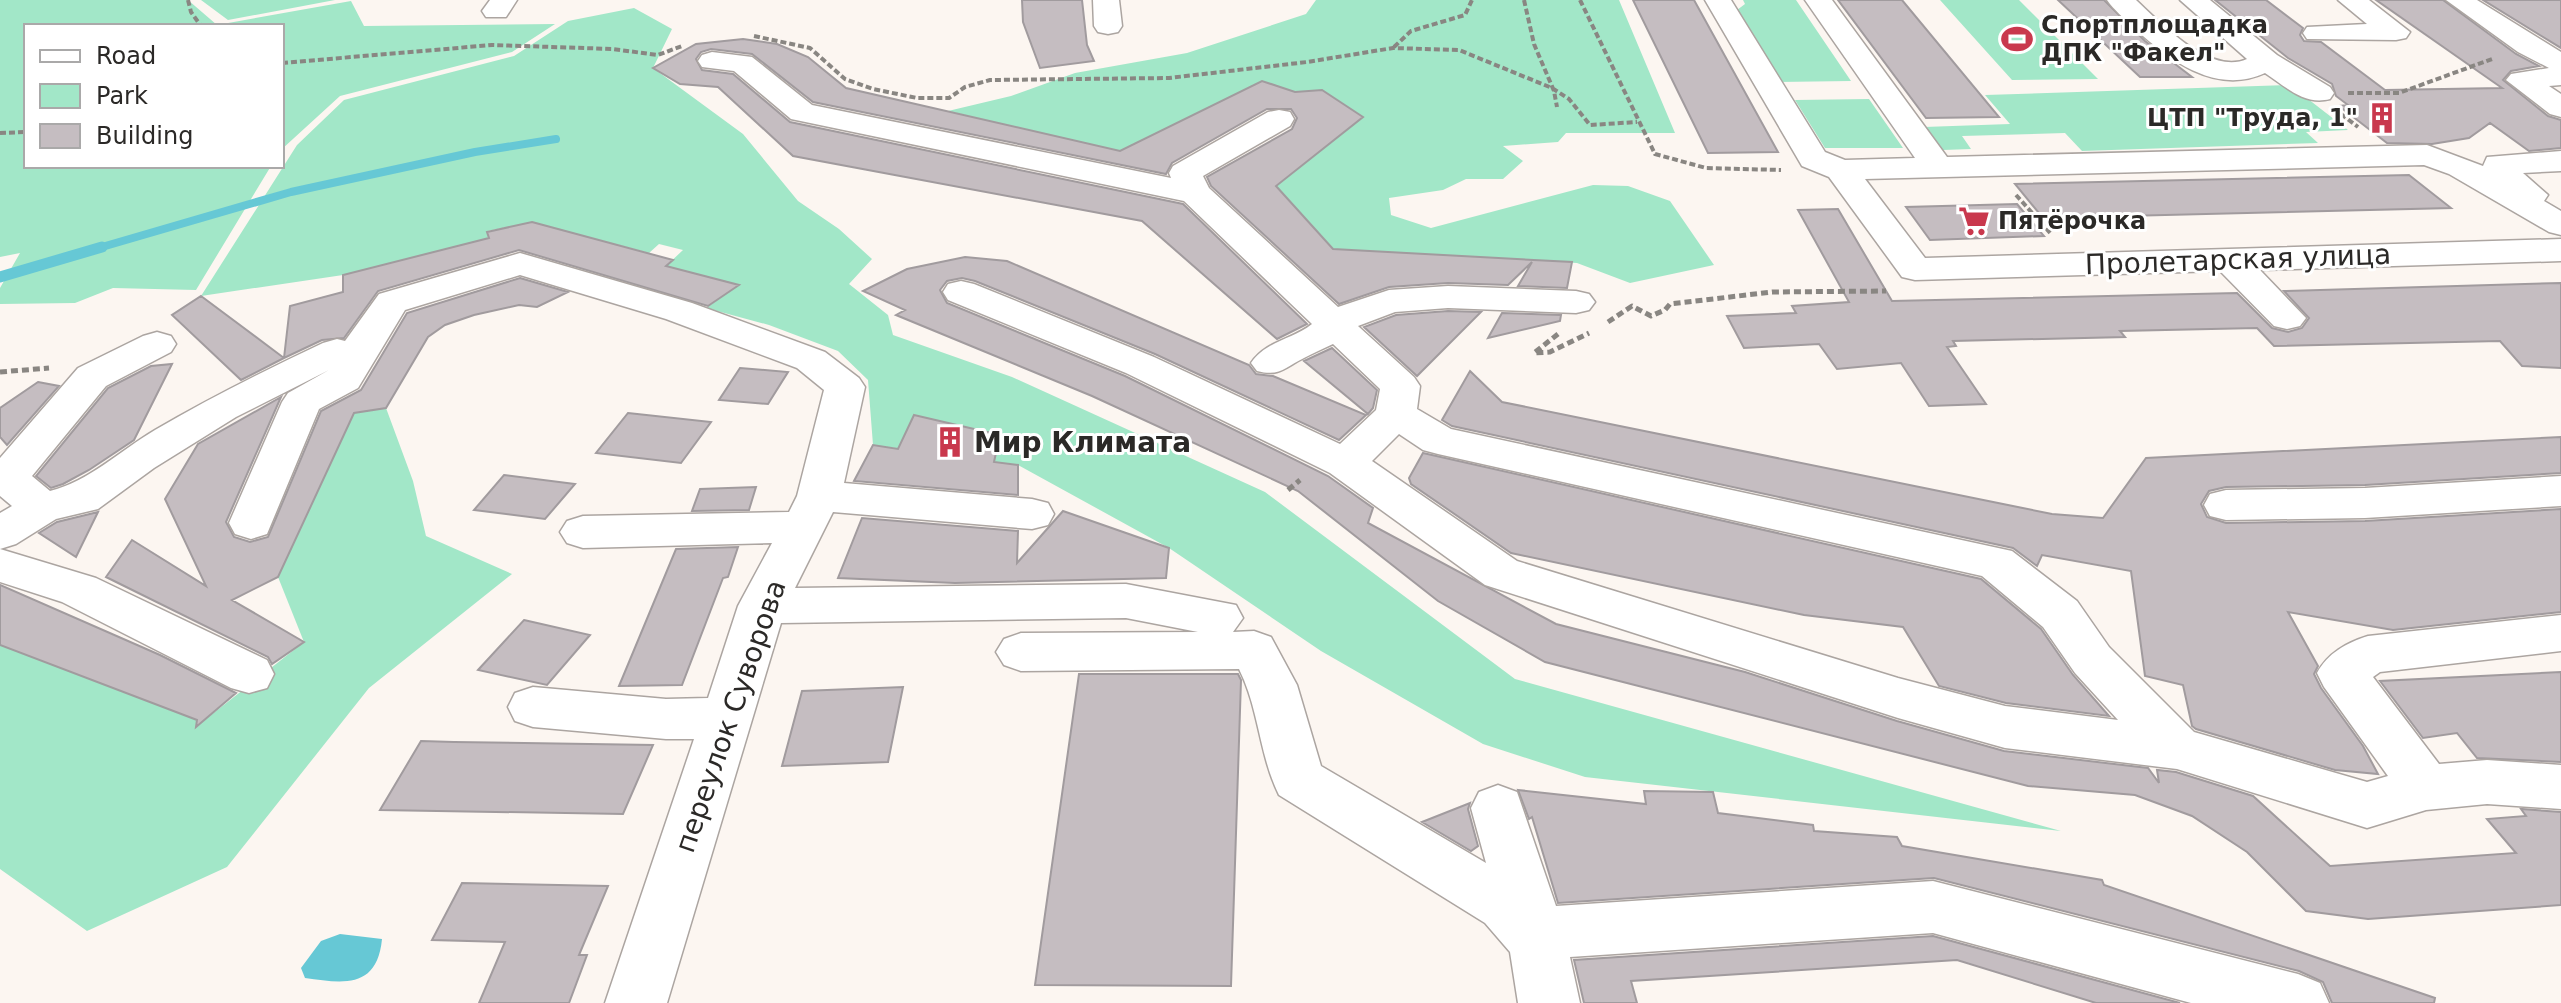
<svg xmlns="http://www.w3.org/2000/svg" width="2561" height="1003" viewBox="0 0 2561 1003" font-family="'DejaVu Sans',sans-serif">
<rect width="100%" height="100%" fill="#fcf6f1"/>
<path fill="#a2e7c8" d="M0,0H188L217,25L351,1L364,26L555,24L512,52L340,96L282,149V26H26V166H271L196,290L113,288L75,303L0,304V288L20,253L0,257Z
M201,0H335L228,20Z
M1316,0H1619L1675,133H1566L1558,142L1503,146L1523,161L1503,179H1466L1443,190L1389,198L1391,215L1431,228L1593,185L1628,186L1670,201L1714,265L1630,283L1577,263L1333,249L1276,186L1362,117L1322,90L1295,92L1262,81L1120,151L948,111L1011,96L1075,73L1187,53L1306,14Z
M1743,0H1796L1851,81L1775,82L1733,13L1745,4Z
M1940,0H2019L2098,79L2012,80Z
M634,8L672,29L653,68L743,134L798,201L839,229L872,259L849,284L888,315L893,335L1012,377L1265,492L1515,679L2061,831L1585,777L1483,744L1321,651L1169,548L1018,465L873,445L868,380L838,351L769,325L706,308L739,285L666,266L683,250L659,244L649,253L532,222L488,231L489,238L343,275L201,296L297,145L344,100L514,56L568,21Z
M2290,85L2348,130L2306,132L2318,143L2082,151L2065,133L1962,136L1971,149L1943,150L1924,127L2010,124L1985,95Z
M1869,99L1903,148H1825L1795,100Z
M386,408L413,481L426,536L512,574L369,688L227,867L87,931L0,869V645L202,722L304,642L278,577L354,413Z"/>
<path fill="#66c8d5" d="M340,934L382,939C377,990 342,983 305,978L301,968L321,941Z"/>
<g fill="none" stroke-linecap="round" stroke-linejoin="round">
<path stroke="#66c8d5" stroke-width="8" d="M95,249L291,192L475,152L556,139"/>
<path stroke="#66c8d5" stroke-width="11" d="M0,277L102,247"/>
</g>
<path fill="#c5bdc1" stroke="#a19b9e" stroke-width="2" d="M1022,0H1082L1087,45L1094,61L1040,68L1023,22Z
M1633,0H1694L1778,152L1708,153Z
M1838,0H1902L1999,117L1926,118Z
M2058,0H2104L2145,41L2192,77H2140Z
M2215,0H2266L2303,28L2300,35L2304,41L2321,42L2385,90L2502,88L2376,0H2443L2516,54L2539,66L2511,71L2503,80L2548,116L2561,120V148L2529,151L2490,123L2469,138L2432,144L2387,143L2339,106L2348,105L2336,96L2332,84L2288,58Z
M2483,0H2561V48Z
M743,39L777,44L808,57L846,88L1120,151L1262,81L1295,92L1322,90L1363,117L1276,186L1333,249L1572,262L1567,288L1518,286L1532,262L1508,285L1448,283L1389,287L1339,304L1211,186L1207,177L1292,129L1297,118L1291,109H1267L1172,163L1166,174L813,102L752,54L711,49L701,52L696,59L702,70L733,74L790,122L1183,204L1307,324L1277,339L1142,221L793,156L718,87L680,84L653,68L696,44Z
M2409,175L2451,208L2043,218L2015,184Z
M2017,204L2044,236L1930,240L1906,207Z
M1838,209L1892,301L2237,293L2272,328L2288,332L2302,328L2309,318L2284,291L2561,283V368L2522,366L2500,341L2274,346L2257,328L2120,331L2125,337L1953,341L1956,346L1947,347L1986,404L1929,406L1901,363L1837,369L1819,344L1744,348L1727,316L1796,313L1792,306L1849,302L1798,210Z
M532,222L673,260L666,266L739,285L708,306L519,250L378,291L344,338L322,340L284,358L290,306L343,292V275L489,238L487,232Z
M965,257L1007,261L1249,365L1256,374L1273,376L1366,415L1339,440L1155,354L975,281L962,278L947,281L940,290L947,303L1125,376L1328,476L1373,508L1368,523L1556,624L1745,672L1897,721L2004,751L2148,768L2159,783L2157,770L2176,772L2253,796L2330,866L2516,853L2487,819L2526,816L2521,809L2561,812V905L2368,919L2306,911L2247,852L2192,816L2135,795L2028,786L1545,662L1438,601L1298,491L1092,396L896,315L905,310L863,291L907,269Z
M520,278L568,292L537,307L519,305L474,315L445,325L428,337L386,408L354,413L278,577L232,600L304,642L272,664L268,657L106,577L132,540L206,586L165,499L198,444L281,397L226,522L234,537L250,542L268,537L321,411L361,390L407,313Z
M201,296L284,358L241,380L172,315Z
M1448,311L1481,312L1417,376L1364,327L1396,315Z
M1502,313L1561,315L1560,321L1488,338Z
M1332,348L1377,390L1373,408L1368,414L1304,361Z
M172,364L134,440L89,470L63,484L51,488L36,476L108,388L151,366Z
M740,368L788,372L768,404L719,400Z
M1470,371L1502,402L2052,514L2103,518L2146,458L2561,437V473L2365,485L2226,487L2209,491L2201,504L2207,517L2226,523L2365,521L2561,509V612L2393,630L2288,612L2318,666L2314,674L2321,688L2363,746L2378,774L2335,770L2196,729L2192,726L2183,685L2145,676L2131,571L2042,555L2037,566L2013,548L1452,426L1442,420Z
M38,382L59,386L7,445L0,437V408Z
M628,413L711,422L681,463L596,453Z
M914,415L1000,435L994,462L1018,465V495L854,481L873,445L898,449Z
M1423,453L1981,579L2041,629L2073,675L2109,716L2006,703L1939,686L1903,627L1804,615L1511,553L1411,484L1409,478Z
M504,475L575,484L545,519L474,510Z
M756,487L749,510L692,511L700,489Z
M1063,511L1169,548L1166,578L955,583L838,578L862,518L1018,531L1017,563Z
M98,512L76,557L39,533L57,522Z
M738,547L728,577L723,578L682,685L619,686L676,549Z
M0,585L160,655L236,693L196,727L197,720L0,645Z
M524,620L590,635L547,685L478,670Z
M2561,672V762L2477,758L2457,733L2423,738L2380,681Z
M1079,674H1238L1241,680L1231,986L1035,985Z
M903,687L888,762L782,766L802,691Z
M421,741L454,742L653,745L623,814L380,810Z
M1518,790L1646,804L1644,791L1713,792L1718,813L1813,825L1814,831L1897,837L1902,846L2102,880L2104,885L2435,998L2434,1003H2332L2323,982L2299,971L1934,878L1558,903L1532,817L1529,819Z
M1470,803L1468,809L1478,846L1471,851L1422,822Z
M462,883L608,886L579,955H587L569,1003H479L505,942L432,940Z
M1933,936L2180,1003H2096L1957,960L1631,981L1637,1003H1584L1574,960Z"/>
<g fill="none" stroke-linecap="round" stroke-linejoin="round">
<defs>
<path id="minor" d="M490,0H517L506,17H486L482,11Z
M1093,0H1119L1122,26L1118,32L1108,34L1098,32L1094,26Z
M1705,0H1731L1825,152L1845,160L1915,158L1805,0H1832L1947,157L2427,145L2483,166L2487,157L2561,151V171L2523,173L2548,195L2544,201L2561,211V235L2549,232L2449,174L2424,165L1865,179L1925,258L2561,239V261L2260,270L2306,318L2300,326L2287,329L2274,326L2220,271L1915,280L1902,277L1829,177L1802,166Z
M2107,0H2136C2161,23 2210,76 2247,59L2180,0H2210L2277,55L2330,87L2334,93L2330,99C2304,106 2285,86 2265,73C2215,96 2168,59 2133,27C2124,18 2114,10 2107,0Z
M2338,0H2369L2410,32L2406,38L2396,40L2307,39L2303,33L2307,27L2367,24Z
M2446,0H2477L2561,52V85L2549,86L2561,94V117L2550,114L2506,80L2511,74L2549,68L2518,52Z
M712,52L752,57L812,105L1171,178L1169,173L1173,166L1268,112L1279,110L1290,112L1294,119L1290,126L1203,176L1209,188L1338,307L1389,290L1448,286L1576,291L1589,294L1595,302L1589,310L1576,313L1448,308L1395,312L1358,326L1414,377L1420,386L1417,409L1451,429L2012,551L2077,601L2109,647L2194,732L2367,782L2388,776L2324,687L2317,673C2328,653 2346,643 2368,636L2561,615V651L2380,672L2373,677L2439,764L2487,760L2561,765V809L2487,804L2426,810L2367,828L2177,769L2005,748L1898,718L1485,585L1330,473L1126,373L948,300L943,292L948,284L961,281L974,284L1154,357L1340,444L1376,410L1380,389L1333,344C1323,349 1313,353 1304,358C1285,367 1280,377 1257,371L1251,363C1267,340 1292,340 1312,324L1184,201L791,119L734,71L702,67L698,61L702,55ZM1399,434L1423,450L1438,454L1982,576L2043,627L2075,673L2118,720L2005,706L1898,678L1517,561L1372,461Z
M520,253L692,303L825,352L859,378L865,387L844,483L1032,499L1048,503L1054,514L1048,525L1032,529L833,512L795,588L1126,584L1236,605L1243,618L1233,632L1254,631L1271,637L1297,685L1321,766L1486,863L1471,808L1479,792L1498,785L1517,792L1556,906L1933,881L2298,974L2320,983L2329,1003H2191L1933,933L1570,957L1580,1003H1518L1510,952L1485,923L1279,795C1259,755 1259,708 1239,669L1021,671L1004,665L996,652L1004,639L1021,633L1198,632L1126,618L781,623L667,1003H605L694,739H666L533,727L515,721L508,707L515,693L533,687L666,699L708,698L738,606L772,543L583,548L567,543L560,532L567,521L583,516L789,512L797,496L824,390L797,368L666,319L520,275L405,310L358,388L319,409L267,534L251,539L235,534L229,523L282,402L288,393L329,370L236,417L154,468L98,509L56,519L16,544L0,549L96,578L267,660L274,674L267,688L249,693L231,688L62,602L0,582V513L12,506L0,496V458L78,368L143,336L157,332L171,336L176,344L171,352L106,386L32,476L50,491C88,482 121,450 155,430C210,398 266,370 323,343L337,339L345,341L379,294Z
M2561,476V506L2365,518L2226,520L2210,516L2204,505L2210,494L2226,490L2365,488Z"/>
</defs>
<use href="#minor" stroke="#aca5a1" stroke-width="3"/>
<path stroke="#898682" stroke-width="4" stroke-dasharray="6 3" stroke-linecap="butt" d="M188,0L191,12L201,26
M1524,0L1534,44L1554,91L1557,107
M1580,0L1655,154L1706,168L1781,170
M754,36L810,48L845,79L873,89L917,98H949L965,87L990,80L1169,78L1307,62L1393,48L1459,50L1552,88L1569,99L1590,125L1637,122
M1394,47L1411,31L1465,15L1472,0
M282,63L492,45L612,49L658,55L682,46
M2348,93H2399L2492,59
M2341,114L2358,127
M0,133L26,132
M2016,195L2052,235"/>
<path stroke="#898682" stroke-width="5" stroke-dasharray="7 4" stroke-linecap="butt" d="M1608,322L1632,306L1651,316L1665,310L1670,304L1772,292L1886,291
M1558,334L1534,353L1550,352L1589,333
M0,372L49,368
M1288,490L1300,480"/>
<use href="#minor" fill="#fff" fill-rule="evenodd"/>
</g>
<defs>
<symbol id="stadium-bare" viewBox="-9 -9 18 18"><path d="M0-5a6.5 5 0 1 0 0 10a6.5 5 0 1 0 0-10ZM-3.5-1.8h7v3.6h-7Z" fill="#c9384d" stroke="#fff" stroke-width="2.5" paint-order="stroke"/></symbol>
<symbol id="building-bare" viewBox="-9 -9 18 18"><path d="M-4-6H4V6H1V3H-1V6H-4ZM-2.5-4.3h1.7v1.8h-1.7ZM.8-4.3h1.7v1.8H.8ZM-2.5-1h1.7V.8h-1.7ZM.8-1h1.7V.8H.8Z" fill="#c9384d" stroke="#fff" stroke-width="2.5" paint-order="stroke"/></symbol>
<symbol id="supermarket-bare" viewBox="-9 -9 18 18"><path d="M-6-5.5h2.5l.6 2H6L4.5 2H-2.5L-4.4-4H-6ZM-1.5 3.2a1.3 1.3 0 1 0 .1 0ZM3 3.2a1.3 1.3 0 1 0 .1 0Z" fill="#c9384d" stroke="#fff" stroke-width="2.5" paint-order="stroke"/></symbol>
</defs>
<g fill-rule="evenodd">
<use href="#stadium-bare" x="1995" y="17" width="44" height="44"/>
<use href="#building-bare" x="2360" y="96" width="44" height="44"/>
<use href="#supermarket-bare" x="1952" y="199" width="44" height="44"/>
<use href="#building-bare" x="928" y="420" width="44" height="44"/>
</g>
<g text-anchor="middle" stroke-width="6" stroke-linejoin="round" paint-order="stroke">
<g font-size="24" font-weight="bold" fill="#2b2927" stroke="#fff" text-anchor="start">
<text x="2041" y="33">Спортплощадка<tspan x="2041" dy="28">ДПК "Факел"</tspan></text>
<text x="2358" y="126" text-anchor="end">ЦТП "Труда, 1"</text>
<text x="1998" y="229">Пятёрочка</text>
</g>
<g font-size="28" fill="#2b2927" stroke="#fff">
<text transform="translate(2238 259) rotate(-2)" y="10">Пролетарская улица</text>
<text transform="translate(730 716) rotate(-71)" y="10">переулок Суворова</text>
</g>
<g font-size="28" font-weight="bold" fill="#2b2927" stroke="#fff" text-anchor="start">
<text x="974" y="452">Мир Климата</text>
</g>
</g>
<rect x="24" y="24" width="260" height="144" fill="#ffffff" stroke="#aaa9a9" stroke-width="2"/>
<rect x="40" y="50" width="40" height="12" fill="#ffffff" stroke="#aaa9a9" stroke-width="2"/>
<text x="96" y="64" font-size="24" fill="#2b2927">Road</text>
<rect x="40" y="84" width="40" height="24" fill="#a2e7c8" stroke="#aaa9a9" stroke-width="2"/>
<text x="96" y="104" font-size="24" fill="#2b2927">Park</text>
<rect x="40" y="124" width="40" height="24" fill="#c5bdc1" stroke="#aaa9a9" stroke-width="2"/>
<text x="96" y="144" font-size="24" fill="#2b2927">Building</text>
</svg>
